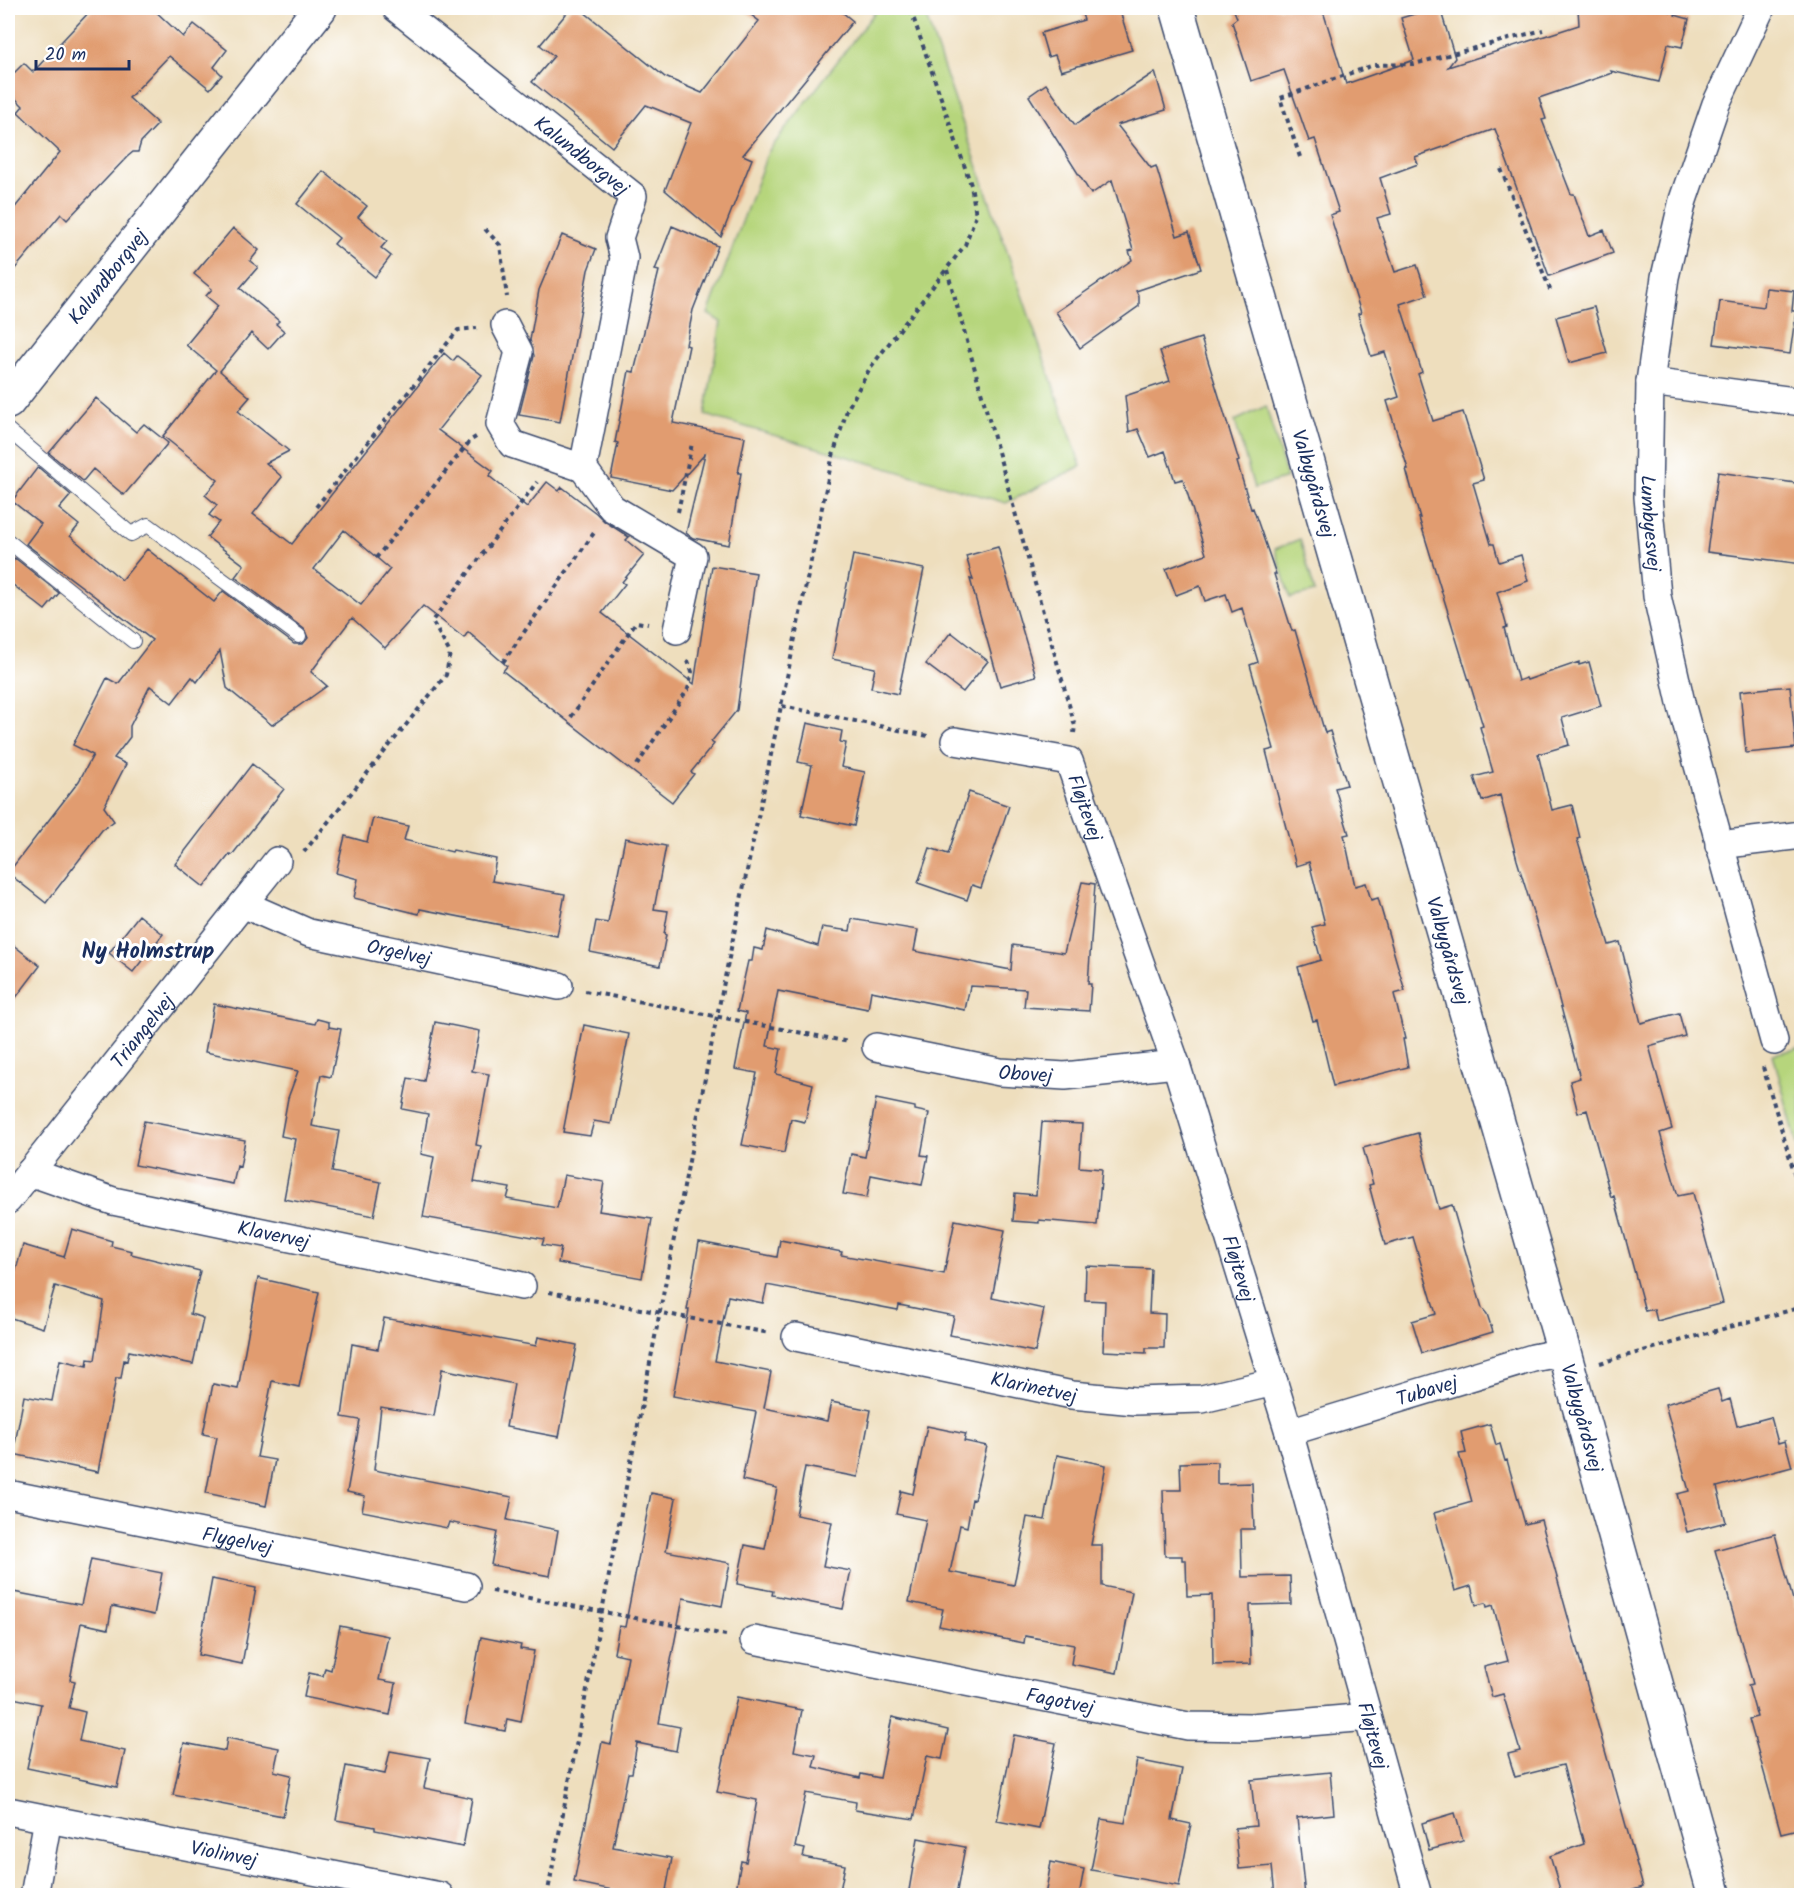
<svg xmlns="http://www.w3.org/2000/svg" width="1809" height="1903" viewBox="0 0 1809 1903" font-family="Kalam,sans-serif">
<rect width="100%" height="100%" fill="#fff"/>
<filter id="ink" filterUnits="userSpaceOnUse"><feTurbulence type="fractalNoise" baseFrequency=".0167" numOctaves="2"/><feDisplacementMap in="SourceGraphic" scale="12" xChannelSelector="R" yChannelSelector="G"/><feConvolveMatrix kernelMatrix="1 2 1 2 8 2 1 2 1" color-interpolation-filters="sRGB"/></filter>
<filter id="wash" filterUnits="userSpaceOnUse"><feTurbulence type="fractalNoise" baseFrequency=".008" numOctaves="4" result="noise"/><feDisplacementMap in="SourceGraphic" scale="24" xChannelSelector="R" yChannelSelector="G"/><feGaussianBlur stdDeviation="1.35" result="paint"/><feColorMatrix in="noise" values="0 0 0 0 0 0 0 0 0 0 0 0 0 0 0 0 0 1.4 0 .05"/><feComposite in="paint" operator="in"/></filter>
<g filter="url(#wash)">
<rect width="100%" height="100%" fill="#eedebd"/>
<path fill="#b6d57c" stroke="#68826d" stroke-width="1.5" d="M878,8H923L1081,466L1006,503L705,415L721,322L708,314L768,152Z
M1266,406L1287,478L1254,488L1235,421Z
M1300,539L1315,592L1290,598L1275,549Z
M1801,1048V1159L1773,1054Z"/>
<g id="blocks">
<path fill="#e19c6f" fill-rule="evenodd" d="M93,8H152L183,37L194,24L227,50L214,67L222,75L210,89L169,56L129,98L158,124L141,142L138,152H133L127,157L67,220L61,214L8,277V216L60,152L18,112L23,106L8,91V79L24,63L33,72Z
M571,8H579L665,77L702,93L759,21L742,8H837L853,21L743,155L752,159L721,237L665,190L691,123L646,105L612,147L532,82L554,56L540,45Z
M1080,8H1119L1132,50L1061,71L1055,55L1048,57L1041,33L1084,20Z
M1233,8H1322L1346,84L1414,60L1401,18L1434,8H1440L1455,58L1448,67L1579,25L1578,8H1656L1676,13L1675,15L1689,19L1682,47L1668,44L1659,82L1611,71L1612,73L1539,98L1546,119L1542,120L1571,194H1574L1589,236L1604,230L1613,253L1549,276L1495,129L1415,157L1418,164L1380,178L1391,214L1377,218L1395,272L1417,265L1427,295L1400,304L1422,372L1418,374L1433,421L1463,412L1484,480L1473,483L1491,544H1494L1499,562L1521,555L1528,581L1497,592L1507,627L1504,628L1518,681L1526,678L1527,680L1579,662V665L1589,662L1601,706L1562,718L1569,745L1538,754L1552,810L1572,805L1580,838L1577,839L1609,945L1620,942L1641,1023L1679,1013L1685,1036L1649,1046L1672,1129L1660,1133L1678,1196L1693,1193L1723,1303L1657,1321L1654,1309L1645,1311L1614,1196L1611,1197L1587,1110L1578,1113L1570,1081L1580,1078L1554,981L1517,860L1500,795L1482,801L1474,777L1493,772L1480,727L1483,726L1419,518H1420L1406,469H1408L1387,401L1399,397L1385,352L1371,356L1358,314L1361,313L1330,215L1339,212L1315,139L1309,141L1284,70L1251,81L1232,22L1237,18Z
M1155,72L1166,110L1117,125L1151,168L1156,166L1177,236L1189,232L1201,269L1136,291L1139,297V306L1080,348L1056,312L1132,260L1129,251L1133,250L1112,180L1091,194L1029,96L1046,84L1075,125Z
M323,171L367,206L358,217L387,241L381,248L391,256L375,277L334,244L339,238L297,204Z
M672,226L718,246L693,310L686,345L689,346L673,423L745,437L738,473H741L729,545L693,538L686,533L705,454L672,490L611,478L618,443L615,442L629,371L634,372L659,271L655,270Z
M233,228L259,250L250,261L258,267L240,288L279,321L276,324L284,331L268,349L251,333L220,371L250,397L238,411L289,451L266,463L282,477L253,514L292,544L444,353L453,361L457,356L482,375L438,430L493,471L489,476L527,507L547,482L559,491L562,487L596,513L604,521L629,537L626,540L644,555L622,582L625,584L602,613L694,684L712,566L756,573L737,710L711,742L714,744L691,772L694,774L672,802L503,671L507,666L468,632L464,638L423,606L385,648L352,618L311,672L327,686L272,725L227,688L220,651L197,682L192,677L172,703L150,686L130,726V737L114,758L126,764L104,807L114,821L102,830L46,903L8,873L79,781L93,755L73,745L107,678L118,684L152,640L26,544L41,524L12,501L38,467L71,495L59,509L79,525L70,536L122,580L147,549L214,602L223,591L294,644H303L308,638L304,629L235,577L244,565L207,537L219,522L209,515L217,505L205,495L218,480L163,436L216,370L186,345L218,306L206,296L212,289L194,274ZM344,530L390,569L361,605L314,569Z
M562,235L596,249L588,270L560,422L519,415L534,356L530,340L539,290Z
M1766,288L1794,291L1792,311H1796L1790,354L1714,344L1720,301L1764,307Z
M1594,307L1607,353L1569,363L1556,317Z
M1201,338L1239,461L1237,462L1251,509L1253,508L1276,574H1274L1292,631L1295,630L1325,733L1330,731L1347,785L1335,788L1349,834L1344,835L1355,886L1366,883L1371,900L1378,898L1405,991L1394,994L1405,1039H1403L1408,1067L1333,1086L1317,1020L1313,1021L1298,967L1321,960L1312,927L1325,924L1309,862L1296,866L1266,751L1274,749L1250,665L1258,662L1242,608L1232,612L1226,594L1205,601L1200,586L1176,595L1166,569L1206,554L1183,479L1175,481L1165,451L1150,457L1138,429L1129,432L1125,396L1170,381L1160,351Z
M96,398L136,432L144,424L168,443L124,495L93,469L83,481L49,453Z
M1718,472L1802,484V564L1707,552Z
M998,547L1036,676L1000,686L970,579L973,580L966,556Z
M853,555L924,569L898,694L871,688L875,668L832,659Z
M15,558L59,593L45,610L8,581V569Z
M951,632L988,661L963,692L926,664Z
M1790,686L1796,748L1746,753L1740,691Z
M807,723L842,731L840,742L846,743L841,767L865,772L854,826L801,815L812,765L798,762Z
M252,764L284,789L232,855L230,854L204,887L175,864Z
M969,792L1009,806L981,888L972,885L967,900L918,883L930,848L948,854Z
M373,818L408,826L404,840L452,852L453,850L496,859L492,881L565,894L557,936L420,909L419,914L354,898L358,879L336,873L345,836L367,842Z
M625,838L666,846L654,909L668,911L664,934L666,935L660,966L590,952L596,921L608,923Z
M1082,882L1095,884L1088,984H1091L1089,1011L1024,1007L1026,989L970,986L965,1010L871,991L868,1009L778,991L767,1046L781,1049L776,1074L813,1084L805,1122L791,1119L784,1153L742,1145L757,1073L735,1069L746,1013L737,1011L748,961H752L754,948L763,950L767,930L818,946L822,927L850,931L852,919L918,930L914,951L1011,970L1013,945L1064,953Z
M139,915L163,934L133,972L109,953Z
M8,941L40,966L8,1008Z
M214,1004L315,1024L317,1019L329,1022V1027L341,1029L331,1077L321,1075L312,1126L339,1131L332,1172L381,1182L374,1216L284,1199L295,1139L281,1136L288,1098L298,1071L205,1052Z
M435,1022L480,1031L472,1071L489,1074L476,1145L481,1146L474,1182L510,1188L507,1199L557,1208L564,1175L604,1182L599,1211L652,1219L642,1278L558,1263L561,1248L542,1245L544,1239L423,1217L434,1157L421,1154L428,1114L402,1109L408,1078L424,1081Z
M584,1025L629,1034L611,1124L594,1121L590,1136L563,1132Z
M876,1099L915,1107V1110L929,1113L921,1155L928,1156L922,1185L871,1175L867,1198L843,1194L851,1154L865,1157Z
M144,1121L245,1140L240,1167L237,1166L233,1184L135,1165Z
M1042,1122L1082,1124L1079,1167L1102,1169L1097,1225L1039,1220V1223L1013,1221L1015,1193L1036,1195Z
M1418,1133L1439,1209L1452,1205L1482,1308L1487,1314L1493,1332L1422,1353L1412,1321L1436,1314L1413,1237L1385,1245L1369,1185L1373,1184L1363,1148Z
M955,1220L1005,1230L992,1298L1044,1309L1035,1352L950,1335L954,1316L899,1305L898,1310L767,1285L763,1303L728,1296L715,1361L771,1372L764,1408L827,1421L831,1402L871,1410L858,1477L805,1467L796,1515L832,1522L823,1566L851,1571L843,1609L772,1595L773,1591L737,1584L745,1545L765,1549L777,1488L742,1480L756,1412L673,1396L689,1310H687L699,1242L777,1257L780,1240L842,1252L841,1255L944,1274Z
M72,1229L112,1241L111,1246L132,1251L131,1254L200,1271L190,1314L201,1317L203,1319L193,1364L129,1351L127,1361L124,1360L121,1378H116L98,1472L13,1454L24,1396L52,1401L60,1360L87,1366L88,1359L95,1360L104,1301L55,1286L43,1328L8,1317V1298L23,1245L64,1257Z
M1086,1266L1151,1269L1149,1313L1165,1314L1164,1348H1146V1353L1103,1351L1105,1301L1085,1300Z
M258,1278L319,1292L299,1387L272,1381L257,1457L275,1460L266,1506L206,1493L217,1437L203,1434L213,1384L238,1389Z
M384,1318L536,1346L538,1337L577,1345L559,1437L506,1427L514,1384L442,1369L434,1416L381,1407L374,1470L512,1497L507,1520L558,1530L550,1576L491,1565L497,1532L449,1522L447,1528L362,1511L365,1496L347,1492L360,1420L342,1417L352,1344L378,1349Z
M1718,1389L1722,1402L1730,1399L1737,1426L1771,1417L1778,1443L1785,1441L1792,1467L1717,1487L1726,1522L1687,1532L1677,1494L1689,1491L1665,1404Z
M1490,1424L1496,1445L1500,1444L1505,1461L1507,1460L1525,1524L1541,1520L1643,1887L1614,1896H1562L1550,1856L1584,1844L1563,1765L1515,1777L1508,1754L1520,1751L1503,1694L1492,1697L1484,1667L1508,1661L1493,1605L1487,1607L1486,1603L1476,1605L1471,1586L1455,1591L1434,1513L1472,1502L1459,1454L1466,1453L1461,1432Z
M927,1426L966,1434L964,1441L987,1446L974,1500L972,1499L967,1527L960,1525L950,1572L1014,1585L1027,1517L1045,1520L1057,1455L1106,1465L1091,1545H1102V1586L1132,1592L1117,1673L1071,1664L1074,1645L1025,1636L1024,1643L939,1626L943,1609L909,1602L926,1520L896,1514L901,1491L913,1494Z
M1217,1462V1484L1252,1483L1254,1529H1241L1242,1577L1290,1576L1291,1604L1250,1605L1251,1664L1213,1665L1212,1595L1187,1596L1186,1560H1182V1556H1165L1163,1490H1181L1180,1463Z
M651,1493L676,1498L666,1551L730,1563L722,1606L683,1598L659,1723L680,1727L676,1751L637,1743L632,1773H628L613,1847L672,1858L665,1896H641L574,1882L602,1742L611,1744L628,1656L614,1653L619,1626L625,1627Z
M1775,1534L1795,1607L1802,1605V1828L1781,1833L1749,1719L1757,1717L1748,1685L1753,1684L1715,1550Z
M91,1559L162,1573L154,1615L112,1606L108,1629L81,1623L70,1680L75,1681L69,1708L85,1712L79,1741L125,1751L117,1787L27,1768L41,1704L8,1697V1591L81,1605Z
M212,1579L256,1588L242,1664L198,1655Z
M340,1626L388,1636L379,1680L396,1683L390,1715L304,1697L309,1673L323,1676L325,1668L331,1670Z
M481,1637L521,1645L520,1649L534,1651L521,1722L507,1719L505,1731L465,1723Z
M737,1697L802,1710L794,1751L816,1755L813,1767L860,1778L861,1774L880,1778L892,1717L948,1730L942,1759L927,1756L914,1819L855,1810L856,1802L806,1793L795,1847L805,1849L803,1857L845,1865L839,1896H735L741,1861L746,1862L757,1800L717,1792Z
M1014,1735L1056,1743L1039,1829L997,1821Z
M227,1738L279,1748L274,1771L291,1775L283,1816L173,1795L184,1743L225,1751Z
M390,1751L430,1758L424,1788L472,1798L463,1847L375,1830V1827L336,1820L346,1766L385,1774Z
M1137,1760L1182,1769L1172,1820L1191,1824L1179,1886L1091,1870L1101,1819L1125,1823Z
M1330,1772L1334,1814L1297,1818L1305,1896H1275L1272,1866L1239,1869L1235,1828L1256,1826L1251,1780Z
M1455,1813L1463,1841L1429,1850L1422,1823Z
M918,1838L965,1847L956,1896H908Z
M1051,1862L1084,1869L1079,1896H1045Z"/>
</g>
</g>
<g filter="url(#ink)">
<use href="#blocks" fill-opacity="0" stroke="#3b496c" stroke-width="1.5"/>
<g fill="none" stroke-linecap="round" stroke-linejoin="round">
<defs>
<path id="service" d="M8,430L131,534L148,525L299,636
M8,541L133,641"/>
<g id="minor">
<path id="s1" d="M396,8L633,196L619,238L624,258L583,468L612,508L693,556L677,630"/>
<path id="s2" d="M1761,8L1716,104L1683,200L1665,277L1650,382L1648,497L1657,596L1682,707L1774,1041"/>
<path d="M505,325L519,352L500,424L512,444L583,468"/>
<path d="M1650,382L1802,402"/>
<path id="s3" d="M955,741L1069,761L1176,1064L1289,1432L1418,1896"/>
<path d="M1719,845L1802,835"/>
<path id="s4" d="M243,904L309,933L559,986"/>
<path id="s5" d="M876,1047L1000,1072L1065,1076L1176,1064"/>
<path id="s6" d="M30,1172L113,1201L522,1286"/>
<path id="s7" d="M8,1200L277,861"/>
<path id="s8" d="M796,1337L1072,1395L1135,1401L1202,1399L1274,1382"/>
<path id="s9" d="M1289,1432L1533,1358L1564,1352"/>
<path id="s10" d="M8,1494L466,1586"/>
<path id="s11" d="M754,1640L1188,1726L1251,1727L1368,1717"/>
<path id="s12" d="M8,1811L440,1896"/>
<path d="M34,1896L48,1819"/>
</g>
<g id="tertiary">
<path id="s13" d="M1177,8L1564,1352L1715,1896"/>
<path id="s14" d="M8,402L320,8"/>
</g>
</defs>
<use href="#service" stroke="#3b496c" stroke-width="16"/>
<use href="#minor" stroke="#3b496c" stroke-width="30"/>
<use href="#tertiary" stroke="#3b496c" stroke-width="36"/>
<path stroke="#3b496c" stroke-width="4" stroke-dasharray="4.5 4.5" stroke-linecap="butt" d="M1300,157L1280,98L1374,65L1414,64L1543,30
M1501,169L1551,292
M485,229L500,245L507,297
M947,270L1075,726L1074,733
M316,507L458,330L477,328
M678,512L692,443
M376,558L471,440L476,437
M503,662L596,530
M782,706L928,736
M571,717L636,622L648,624
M637,765L688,689L692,672L687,658
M304,852L446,675L450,653L432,621L537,482
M585,991L849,1042
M1763,1067L1802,1199
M549,1292L769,1333
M1600,1363L1802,1307
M492,1591L726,1635
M547,1896L717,1016L832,459L847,410L870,368L965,245L976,215L971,185L910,8"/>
<use href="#service" stroke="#fff" stroke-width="14"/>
<use href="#minor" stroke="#fff" stroke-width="27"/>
<use href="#tertiary" stroke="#fff" stroke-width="33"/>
</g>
</g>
<g text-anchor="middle" stroke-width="6" stroke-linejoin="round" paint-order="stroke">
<g font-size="20" fill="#1b2f5e" stroke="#fff">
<text dy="7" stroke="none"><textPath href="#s1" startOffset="237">Kalundborgvej</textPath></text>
<text dy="7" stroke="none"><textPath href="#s14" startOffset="160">Kalundborgvej</textPath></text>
<text dy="7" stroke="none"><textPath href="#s13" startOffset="495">Valbygårdsvej</textPath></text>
<text dy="7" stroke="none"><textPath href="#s2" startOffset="534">Lumbyesvej</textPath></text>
<text dy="7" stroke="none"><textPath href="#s3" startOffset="165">Fløjtevej</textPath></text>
<text dy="7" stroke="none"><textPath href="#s13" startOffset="981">Valbygårdsvej</textPath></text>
<text dy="7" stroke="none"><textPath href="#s4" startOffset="164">Orgelvej</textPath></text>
<text dy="7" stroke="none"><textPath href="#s7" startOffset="216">Triangelvej</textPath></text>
<text dy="7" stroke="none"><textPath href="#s5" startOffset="152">Obovej</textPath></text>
<text dy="7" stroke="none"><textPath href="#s6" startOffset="252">Klavervej</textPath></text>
<text dy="7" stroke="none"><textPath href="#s3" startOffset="651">Fløjtevej</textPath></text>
<text dy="7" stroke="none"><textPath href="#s8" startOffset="243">Klarinetvej</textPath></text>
<text dy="7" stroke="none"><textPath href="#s9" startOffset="144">Tubavej</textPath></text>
<text dy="7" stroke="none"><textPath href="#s13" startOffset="1467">Valbygårdsvej</textPath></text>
<text dy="7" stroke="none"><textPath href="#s10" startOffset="234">Flygelvej</textPath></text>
<text dy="7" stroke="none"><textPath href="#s11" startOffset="312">Fagotvej</textPath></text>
<text dy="7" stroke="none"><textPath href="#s3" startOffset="1137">Fløjtevej</textPath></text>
<text dy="7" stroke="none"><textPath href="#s12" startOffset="220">Violinvej</textPath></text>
</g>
<g font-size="22" font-weight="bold" fill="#1b2f5e" stroke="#fff">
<text x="148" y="958">Ny Holmstrup</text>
</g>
</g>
<rect width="1809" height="1903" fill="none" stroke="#fff" stroke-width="30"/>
<path d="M36 60v9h93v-9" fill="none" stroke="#1b2f5e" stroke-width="3"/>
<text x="45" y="60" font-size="18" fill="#1b2f5e" stroke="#ffffff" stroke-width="4.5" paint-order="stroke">20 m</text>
</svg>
